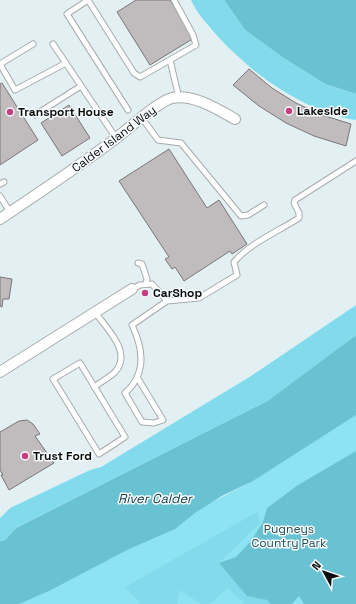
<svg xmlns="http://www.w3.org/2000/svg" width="356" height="604" viewBox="0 0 356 604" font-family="'Space Grotesk',sans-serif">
<rect width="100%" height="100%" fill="#f7fcfd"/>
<path fill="#e3f0f3" d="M0,0H191L211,31L276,87L351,120H356V305L251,376L172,425L101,467L90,470L10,508L0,518Z"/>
<path fill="#8ee3f3" d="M356,395V604H14L245,485Z"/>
<path fill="#82dbec" d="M191,0H224L245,30L282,57L325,84L356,94V120C333,118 296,100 277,87C252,72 202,26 191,0Z
M356,305V335L271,399L16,528L5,540L0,541V518L10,508L90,470L101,467L251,376Z
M257,512L260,523L219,563L247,596L267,600L271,604H245L228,588L210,604H201L180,590L177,604H141L125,587Z"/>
<path fill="#69c2d2" d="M224,0H356V94L325,84L282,57L245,30Z
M356,335V415L253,481L222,496L195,513L175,529L127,550L51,590L19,604H0V541L5,540L16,528L269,400Z
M356,451V604H304L299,596L292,604H271L267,600L247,596L219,563L236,557L251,541L263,522L267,508L298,485Z"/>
<path fill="#c0bbbd" stroke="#7a7677" d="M136,0H170L194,38L150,65L117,12Z
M249,69L272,88L296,103L322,115L351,124L346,146L314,136L286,123L259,106L233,85Z
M2,83L38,140L0,165V84Z
M69,105L90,138L62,156L41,123Z
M169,149L207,208L219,200L247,244L232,254L230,251L184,281L175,267L172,269L165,259L169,257L119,181Z
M0,277L12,279L9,299H3L2,307L0,306Z
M27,420L33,424L40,434L35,436L54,463L9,490L1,475H3L0,470V432L19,421Z"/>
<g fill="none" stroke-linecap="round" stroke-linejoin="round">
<defs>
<path id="service" d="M33,44L0,64L15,90L66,63
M53,44L116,138
M170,60L179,98
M128,110L67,14L88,0L134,73L140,77L196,45L193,35L174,0
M35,115L81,86
M142,118L158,140L181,143L241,216L248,215L264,205
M0,184L4,182
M0,196L10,212
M138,263L142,264L147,279L146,284
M132,289L140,285L152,284L167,301
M80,363L125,437L99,454L53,379Z
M137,377L163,420L154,423L142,422L125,393C147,374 143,348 132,325L167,301L199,298L237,275L234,262C250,243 277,232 299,218V213L294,203L295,200L356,161
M94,387C101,382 110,377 115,372C133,352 106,328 95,312"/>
<path id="minor" d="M0,219C39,193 78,167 115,139C129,129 157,102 172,98C194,94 217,109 235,119
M0,372L132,289"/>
</defs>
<use href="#service" stroke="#a7abac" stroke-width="7"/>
<use href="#minor" stroke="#a7abac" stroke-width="12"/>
<use href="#service" stroke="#fff" stroke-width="5"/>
<use href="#minor" stroke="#fff" stroke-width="10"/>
</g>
<g fill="#c43f82" stroke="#f7fcfd" stroke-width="1.5">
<circle cx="289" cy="111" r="4"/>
<circle cx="10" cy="112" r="4"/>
<circle cx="145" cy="293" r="4"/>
<circle cx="25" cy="456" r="4"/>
</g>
<g text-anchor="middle" stroke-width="3" stroke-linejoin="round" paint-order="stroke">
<g font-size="12" font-weight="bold" fill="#0b0c0d" stroke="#f7fcfd" text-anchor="start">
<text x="297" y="115">Lakeside</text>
<text x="18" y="116">Transport House</text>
<text x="153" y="297">CarShop</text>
<text x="33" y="460">Trust Ford</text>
</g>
<g font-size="12" fill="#0b0c0d" stroke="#f7fcfd">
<text transform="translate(114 139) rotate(-37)" y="4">Calder Island Way</text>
</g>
<g font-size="12" fill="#234c53" stroke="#f7fcfd">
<text x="289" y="533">Pugneys<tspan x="289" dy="14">Country Park</tspan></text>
</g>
<g font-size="13" font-style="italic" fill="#113b43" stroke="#f7fcfd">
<text x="155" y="503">River Calder</text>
</g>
</g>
<g transform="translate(324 572) rotate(310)" stroke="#f7fcfd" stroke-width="3" paint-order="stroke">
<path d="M0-3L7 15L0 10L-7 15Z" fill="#0b0c0d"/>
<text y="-6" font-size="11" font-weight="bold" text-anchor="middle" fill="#0b0c0d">N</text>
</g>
</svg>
